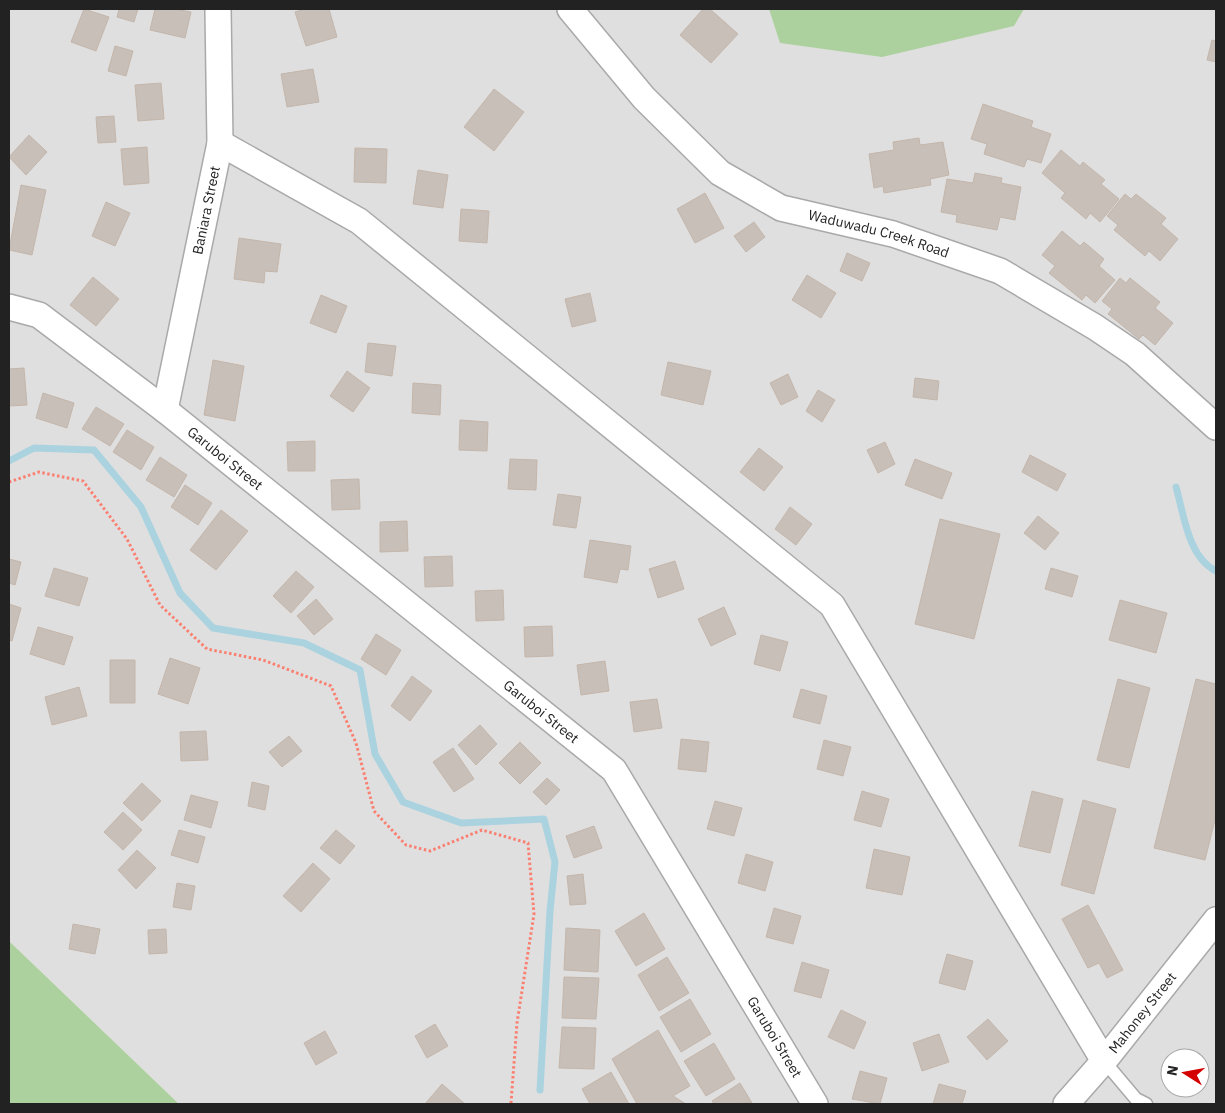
<svg xmlns="http://www.w3.org/2000/svg" width="1225" height="1113" viewBox="0 0 1225 1113" font-family="'IBM Plex Sans',sans-serif">
<rect width="100%" height="100%" fill="#f2efe9"/>
<path fill="#e0dfdf" fill-rule="evenodd" d="M9,9H1216V1104H179L9,941ZM1170,1058H1200V1088H1170Z"/>
<path fill="#add19e" d="M769,9H1024L1014,26L882,57L780,43Z
M9,941L179,1104H9Z"/>
<g fill="none" stroke-linecap="round" stroke-linejoin="round">
<path stroke="#aad3df" stroke-width="7" d="M9,461L34,448L94,450L141,507L180,593L213,628L304,643L360,670L375,754L403,802L461,823L544,819L555,862L550,911L540,1090
M1176,487C1184,515 1188,557 1216,571"/>
</g>
<path fill="#c7bfb8" stroke="#c4b6ab" d="M84,9L109,17L96,51L71,42Z
M119,9H138L134,22L117,17Z
M155,9H175L191,12L185,38L150,30Z
M305,9H329L337,37L306,46L295,12Z
M703,9H710L738,34L711,63L680,35Z
M1212,40L1216,41V62L1207,60Z
M115,46L133,51L126,76L108,71Z
M313,69L319,102L287,107L281,74Z
M161,83L164,119L138,121L135,85Z
M494,89L524,112L494,151L464,127Z
M983,104L1033,121L1031,127L1051,134L1041,163L1027,159L1024,167L984,154L987,144L971,139Z
M114,116L116,142L98,143L96,117Z
M29,135L47,152L26,175L9,157Z
M919,138L920,145L943,142L949,175L930,179L931,185L884,193L883,186L874,188L869,154L894,150L893,142Z
M147,147L149,183L124,185L121,149Z
M355,148L387,149L386,183L354,182Z
M1061,150L1080,166L1083,162L1105,180L1101,184L1119,199L1100,222L1090,213L1086,219L1061,198L1065,193L1042,173Z
M418,170L448,175L443,208L413,204Z
M975,173L1002,178L1001,183L1021,187L1015,220L1000,217L997,230L956,222L957,215L941,212L947,179L973,183Z
M21,185L46,190L32,255L9,250Z
M705,193L724,228L695,243L677,209Z
M1125,194L1131,199L1136,194L1166,218L1161,224L1178,239L1160,261L1149,251L1145,256L1114,230L1118,225L1107,216Z
M106,202L130,213L115,246L92,236Z
M461,209L489,211L487,243L459,241Z
M754,222L765,237L746,252L734,236Z
M1062,231L1080,246L1084,242L1104,259L1099,266L1115,280L1095,303L1086,295L1082,300L1049,273L1055,266L1042,255Z
M239,238L281,244L277,272L265,271L264,283L234,279Z
M847,253L870,263L862,281L840,271Z
M807,275L836,293L821,318L792,300Z
M93,277L119,299L96,326L70,305Z
M1120,278L1126,283L1130,278L1160,302L1155,308L1173,323L1155,345L1143,335L1139,339L1108,314L1112,309L1102,301Z
M590,293L596,321L572,327L565,299Z
M321,295L347,306L336,333L310,323Z
M368,343L396,346L392,376L365,372Z
M213,360L244,366L235,421L204,415Z
M668,362L711,371L703,405L661,395Z
M24,368L27,405L9,406V369Z
M347,371L370,388L353,412L330,396Z
M788,374L798,397L781,405L770,383Z
M915,378L939,381L937,400L913,397Z
M413,383L441,385L440,415L412,413Z
M818,390L835,400L822,422L806,411Z
M43,393L74,403L67,428L36,418Z
M96,407L124,424L110,446L82,429Z
M460,420L488,422L487,451L459,450Z
M127,430L154,447L141,470L113,452Z
M315,441V471H288L287,442Z
M885,442L895,464L878,473L867,450Z
M759,448L783,467L764,491L740,472Z
M1030,455L1066,474L1057,491L1022,472Z
M160,457L187,475L174,497L146,480Z
M510,459L537,460L536,490L508,489Z
M915,459L952,473L942,499L905,485Z
M359,479L360,509L332,510L331,480Z
M185,485L212,503L198,525L171,507Z
M558,494L581,497L576,528L553,525Z
M790,507L812,524L796,545L775,529Z
M221,510L248,531L216,570L190,550Z
M1038,516L1059,533L1045,550L1024,533Z
M940,519L1000,534L974,639L915,624Z
M407,521L408,551L380,552V522Z
M590,540L631,546L628,570L620,569L617,583L584,577Z
M452,556L453,586L425,587L424,557Z
M9,559L21,562L15,585L9,583Z
M675,561L684,589L658,598L649,569Z
M54,568L88,578L79,606L45,596Z
M1051,568L1078,576L1072,597L1045,589Z
M296,571L314,587L291,613L273,596Z
M503,590L504,620L476,621L475,591Z
M316,599L333,619L314,635L297,616Z
M1120,600L1167,613L1156,653L1109,640Z
M9,604L21,608L12,641L9,640Z
M724,607L736,634L711,646L698,619Z
M552,626L553,656L525,657L524,627Z
M38,627L73,637L64,665L30,654Z
M376,634L401,650L386,675L361,659Z
M761,635L788,642L780,671L754,664Z
M170,658L200,668L188,704L158,694Z
M110,660H135V703H110Z
M605,661L609,691L581,695L577,665Z
M412,676L432,691L410,721L391,706Z
M1118,679L1150,688L1129,768L1097,760Z
M1196,679L1216,684V816L1205,860L1154,848Z
M79,687L87,716L52,725L45,697Z
M801,689L827,696L820,724L793,717Z
M657,699L662,728L634,732L630,702Z
M480,725L497,744L476,765L458,745Z
M206,731L208,760L181,761L180,732Z
M289,736L302,751L282,767L269,752Z
M681,739L709,742L706,772L678,769Z
M824,740L851,747L843,776L817,769Z
M520,742L541,763L520,784L499,763Z
M453,748L474,779L454,792L433,762Z
M547,778L560,790L546,805L533,792Z
M252,782L269,786L265,810L248,806Z
M142,783L161,801L142,821L123,803Z
M862,791L889,799L881,827L854,820Z
M1032,791L1063,799L1050,853L1019,846Z
M191,795L218,802L211,828L184,820Z
M1083,800L1116,809L1094,894L1061,885Z
M715,801L742,808L734,836L707,829Z
M123,812L142,830L123,850L104,832Z
M594,826L602,848L574,858L566,836Z
M179,830L205,837L198,863L171,855Z
M336,830L355,846L340,864L320,848Z
M874,849L910,857L902,895L866,888Z
M137,850L156,868L136,889L118,870Z
M746,854L773,862L765,891L738,883Z
M313,863L330,879L301,912L283,896Z
M583,874L586,904L570,905L567,876Z
M177,883L195,886L191,910L173,907Z
M1088,905L1123,970L1107,978L1099,963L1088,968L1062,919Z
M774,908L801,916L793,944L766,937Z
M644,913L665,949L636,966L615,931Z
M73,924L100,929L95,954L69,949Z
M566,928L600,930L598,972L564,970Z
M166,929L167,953L149,954L148,930Z
M947,954L973,961L965,990L939,983Z
M667,957L689,993L659,1011L638,975Z
M802,962L829,970L821,998L794,991Z
M564,977L599,978L596,1019L562,1018Z
M690,999L711,1034L681,1052L660,1017Z
M841,1010L866,1022L854,1049L828,1037Z
M988,1019L1008,1041L987,1060L967,1037Z
M435,1024L448,1046L427,1058L415,1036Z
M562,1027L596,1028L594,1069L559,1068Z
M658,1030L690,1086L673,1096L686,1104H637L612,1059Z
M325,1031L337,1053L316,1065L304,1043Z
M939,1034L949,1062L922,1071L913,1043Z
M714,1043L735,1079L706,1096L684,1061Z
M860,1071L887,1078L880,1104L852,1099Z
M611,1072L629,1104H590L582,1089Z
M740,1083L752,1103L714,1104L712,1101Z
M442,1084L465,1104H425Z
M939,1084L966,1091L962,1104H933Z"/>
<g fill="none" stroke-linecap="round" stroke-linejoin="round">
<defs>
<path id="lane" d="M1104,1061L1136,1099L1146,1104"/>
<g id="street">
<path id="s1" d="M570,9L644,98L720,173L781,208L893,234L1000,271L1095,327L1135,354L1216,427"/>
<path d="M220,143L359,221L832,605L1104,1061"/>
<path id="s2" d="M9,307L39,315L165,410L614,770L815,1104"/>
<path id="s3" d="M165,410L220,143L218,9"/>
<path id="s4" d="M1066,1104L1104,1061L1216,920"/>
</g>
</defs>
<use href="#lane" stroke="#a9a9a9" stroke-width="15"/>
<use href="#street" stroke="#a9a9a9" stroke-width="28"/>
<path stroke="#fa8072" stroke-width="3" stroke-dasharray="2.5 2.5" stroke-linecap="butt" d="M9,482L39,472L83,481L127,539L160,605L207,649L263,660L331,686L356,743L374,811L406,845L430,851L482,830L528,843L534,914L517,1023L511,1103L513,1104"/>
<use href="#lane" stroke="#fff" stroke-width="12"/>
<use href="#street" stroke="#fff" stroke-width="25"/>
</g>
<g text-anchor="middle" stroke-width="4" stroke-linejoin="round" paint-order="stroke">
<g font-size="14" fill="#222" stroke="#fff">
<text dy="5" stroke="none"><textPath href="#s3" startOffset="204">Baniara Street</textPath></text>
<text dy="5" stroke="none"><textPath href="#s1" startOffset="394">Waduwadu Creek Road</textPath></text>
<text dy="5" stroke="none"><textPath href="#s2" startOffset="266">Garuboi Street</textPath></text>
<text dy="5" stroke="none"><textPath href="#s2" startOffset="671">Garuboi Street</textPath></text>
<text dy="5" stroke="none"><textPath href="#s4" startOffset="119">Mahoney Street</textPath></text>
<text dy="5" stroke="none"><textPath href="#s2" startOffset="1076">Garuboi Street</textPath></text>
</g>
</g>
<rect width="1225" height="1113" fill="none" stroke="#222222" stroke-width="20"/>
<g transform="translate(1185 1073) rotate(281)"><circle r="24" fill="#ffffff" stroke="#a7a7a7"/>
<path d="M0-4L9 19L0 12L-9 19Z" fill="#d40000"/>
<text y="-8" font-size="14" font-weight="bold" text-anchor="middle" fill="#222222">N</text>
</g>
</svg>
